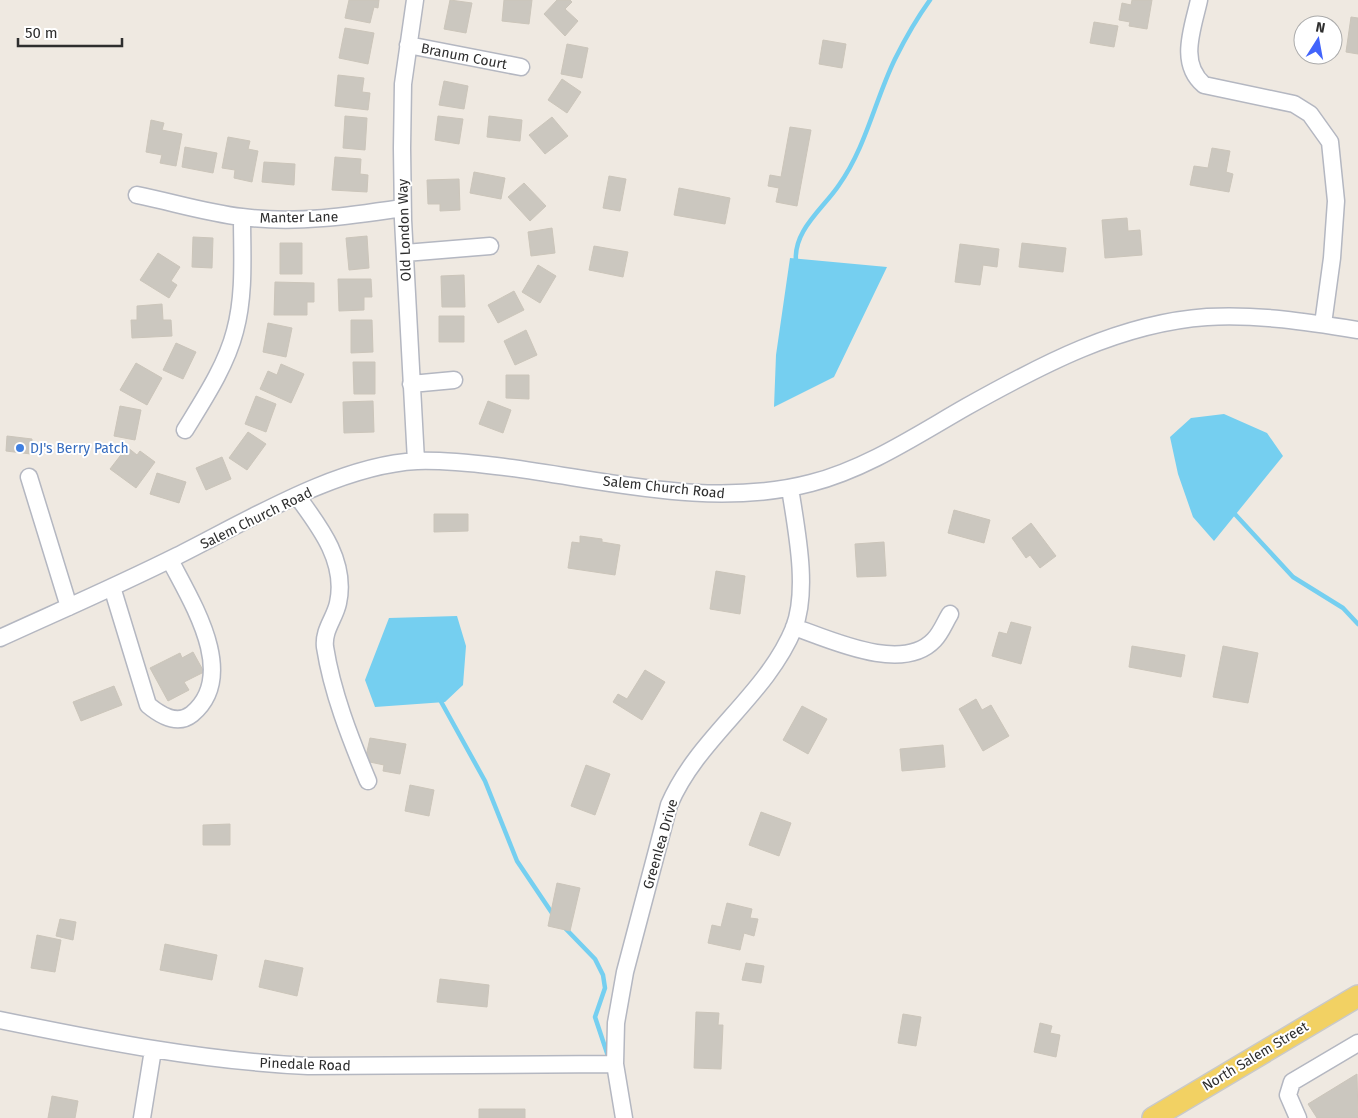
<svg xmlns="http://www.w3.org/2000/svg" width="1358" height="1118" viewBox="0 0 1358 1118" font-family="'Fira Sans',sans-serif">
<rect width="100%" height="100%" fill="#efe9e1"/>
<path fill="#75cff0" d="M790,258L887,267L834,377L774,407L776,355Z
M1224,414L1267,433L1283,456L1214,541L1193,517L1178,474L1170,437L1191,418Z
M457,616L466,646L463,685L445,702L375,707L365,680L389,618Z"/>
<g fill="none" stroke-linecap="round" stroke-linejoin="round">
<path stroke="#75cff0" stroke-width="4.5" d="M796,262C793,230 823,209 839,185C866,147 875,100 895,59C905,39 917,18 930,0
M1233,512L1293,577L1343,608L1358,624
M439,698L485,781L517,861L554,916
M564,927L595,959L603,975L605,988L595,1017L608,1056"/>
</g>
<path fill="#cbc7bf" stroke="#cbc5ba" d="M349,0H379L378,8L374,7L370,23L345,18Z
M450,0L472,3L466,33L444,29Z
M504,0H532L529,24L502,21Z
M557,0H570L572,2L565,9L578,21L565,36L544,14Z
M1132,0H1152L1147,29L1129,26L1130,22L1119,20L1122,3L1131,5Z
M1351,17L1358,18V54L1346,52Z
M1094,22L1118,26L1114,47L1090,43Z
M345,28L374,33L368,64L339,58Z
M823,40L846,44L842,68L819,64Z
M567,44L588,48L582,78L561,74Z
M338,75L364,78L362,92L370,93L368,110L335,106Z
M562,79L581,92L567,113L548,100Z
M444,81L468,86L464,109L439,105Z
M345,116L367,118L365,150L343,148Z
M438,116L463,119L459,144L435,140Z
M489,116L522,120L520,141L487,137Z
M552,117L568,136L545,154L529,135Z
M151,120L164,123L162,130L182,134L176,166L160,163L162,155L146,152Z
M790,127L811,130L797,206L776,202L779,188L768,186L770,175L781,177Z
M228,137L250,141L248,149L258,151L252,182L234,178L235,170L222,168Z
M185,147L217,153L213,173L182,167Z
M1212,148L1230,151L1226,172L1233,174L1229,192L1190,185L1194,166L1208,168Z
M335,157L361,159L360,174L368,175L367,192L332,190Z
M264,162L295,164L294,185L262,182Z
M474,172L505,178L501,199L470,193Z
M609,176L626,179L620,211L603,208Z
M459,179L460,210L440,211V204H428L427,180Z
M524,183L546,206L530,221L508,197Z
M679,188L730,198L725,224L674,215Z
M1127,218L1128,231L1140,230L1142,255L1105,258L1102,220Z
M552,228L555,253L531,256L528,232Z
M367,236L369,268L349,270L346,238Z
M193,237L213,238L212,268L192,267Z
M280,243H302V274H280Z
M1022,243L1066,248L1063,272L1019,267Z
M960,244L999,249L997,267L983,265L980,285L955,282Z
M594,246L628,252L623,277L589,270Z
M158,253L180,267L171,281L177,285L169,298L140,280Z
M538,265L556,276L540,303L522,292Z
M464,275L465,307H442L441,276Z
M338,279H371L372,297H364V310L339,311Z
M275,282L314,283V302H307V315H274Z
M514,291L524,310L498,323L488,305Z
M162,304L163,320H171L172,336L132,338L131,320H137V306Z
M439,316H464V342H439Z
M351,320H372L373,352L351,353Z
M268,323L292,328L286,357L263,352Z
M526,330L537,355L515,365L504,341Z
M176,343L196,352L183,379L163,370Z
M353,362H375V394H354Z
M136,363L162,378L147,405L120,390Z
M281,364L304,374L291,403L260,389L268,371L277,375Z
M506,375H529V399L506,398Z
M256,396L276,404L266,432L245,424Z
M373,401L374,432L344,433L343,402Z
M488,401L511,410L503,433L479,424Z
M120,406L141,410L135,440L114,436Z
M248,432L266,444L247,470L229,458Z
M7,436L32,439L31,454L6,451Z
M127,447L137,455L140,451L155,462L136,488L110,469Z
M222,457L231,479L206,490L196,468Z
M157,473L186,482L179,503L150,494Z
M954,510L990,520L984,543L948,533Z
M434,514H468V531L434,532Z
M1031,523L1056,556L1040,568L1030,555L1026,558L1012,538Z
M580,536L602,539V542L620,545L615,575L568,568L572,542L580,543Z
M884,542L886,576L857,577L855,544Z
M716,571L745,576L740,614L710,609Z
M1011,622L1031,627L1021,664L992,656L999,632L1007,634Z
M1132,646L1185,655L1181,677L1129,667Z
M1223,646L1258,653L1248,703L1213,697Z
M193,652L204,672L184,682L189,690L168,701L150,668L180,653L182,658Z
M645,670L665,682L642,720L613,702L618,694L627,699Z
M114,686L122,705L81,721L73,702Z
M976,699L982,710L991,705L1009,736L983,751L959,709Z
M802,706L827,719L808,754L783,740Z
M370,738L406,744L400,774L383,771L384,765L365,761Z
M943,745L945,767L902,771L900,749Z
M586,765L610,774L595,815L571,806Z
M410,785L434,790L429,816L405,811Z
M761,812L791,823L779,856L749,845Z
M230,824V845H203V825Z
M557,883L580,888L570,931L548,926Z
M727,903L752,909L750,918L758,919L754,936L744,933L740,950L708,943L712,925L721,927Z
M60,919L76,922L73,940L56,936Z
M37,935L61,940L55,972L31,968Z
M165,944L217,955L212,980L160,970Z
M265,960L303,968L297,996L259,987Z
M746,963L764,966L761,983L742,980Z
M440,979L489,985L487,1007L437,1002Z
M696,1012L719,1013L718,1025H723L721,1069L694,1068Z
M903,1014L921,1017L916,1046L898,1043Z
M1040,1023L1052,1026L1050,1033L1060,1035L1056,1057L1034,1052Z
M1357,1074L1358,1118H1317L1308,1104Z
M52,1096L78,1101L75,1118H48Z
M479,1109H525V1118H479Z"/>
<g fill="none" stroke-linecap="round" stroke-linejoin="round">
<defs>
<path id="minor" d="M415,0L403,84L402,148L403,220L416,461
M1199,0C1193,28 1178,63 1204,85L1294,104L1310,114L1330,142L1336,201L1332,258L1323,324
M408,45L521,67
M137,195C172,202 207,213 242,217C296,224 349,216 402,208
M405,253L490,246
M411,384L454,380
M185,430C204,399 226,366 235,331C245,294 242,255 242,217
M29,477L69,607
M297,496C320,527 347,562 338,603C335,618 323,630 325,647C332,692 350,738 368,781
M112,587L148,705C160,715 177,726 192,714C239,675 191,601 170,560
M794,627C829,639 902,674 934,640C941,633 945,622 950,614
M0,638C59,611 119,585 177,556C247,521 338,465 417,461C443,460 470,463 496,466C599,478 708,510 811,483C866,469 917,435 966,407C1041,365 1120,323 1207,317C1258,314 1308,322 1358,330
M0,1020C102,1041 203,1061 308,1066L615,1064
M142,1118L153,1050
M624,1118L615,1064L616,1023L625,972L669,805C698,737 766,696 794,628C809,589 796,528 790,488
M1298,1118L1288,1095L1292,1082L1358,1043"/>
<path id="major" d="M1153,1118L1358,996"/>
</defs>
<use href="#minor" stroke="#b4b7c1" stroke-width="19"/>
<use href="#major" stroke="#c9c9c9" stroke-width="24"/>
<use href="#minor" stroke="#fff" stroke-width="16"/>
<use href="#major" stroke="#f2d163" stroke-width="21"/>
</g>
<circle fill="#3f7fe0" stroke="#fff" stroke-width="2" cx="20" cy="448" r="5"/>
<g text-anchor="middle" stroke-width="4" stroke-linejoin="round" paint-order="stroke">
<g font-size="14" fill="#2e2e2e" stroke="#fff">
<text transform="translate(464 56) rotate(11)" y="5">Branum Court</text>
<text transform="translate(299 217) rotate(-1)" y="5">Manter Lane</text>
<text transform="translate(404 230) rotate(-92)" y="5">Old London Way</text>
<text transform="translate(664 487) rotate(6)" y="5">Salem Church Road</text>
<text transform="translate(256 518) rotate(-26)" y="5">Salem Church Road</text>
<text transform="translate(660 844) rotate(-74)" y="5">Greenlea Drive</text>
<text transform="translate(1255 1056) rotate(-31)" y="5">North Salem Street</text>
<text transform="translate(305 1064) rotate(2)" y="5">Pinedale Road</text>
</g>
<g font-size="14" fill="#366cbe" stroke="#fff" text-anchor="start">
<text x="30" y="453">DJ's Berry Patch</text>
</g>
</g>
<g transform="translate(1318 40) rotate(11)"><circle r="24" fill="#ffffff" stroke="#ababab"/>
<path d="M0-4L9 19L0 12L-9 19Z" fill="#4264fb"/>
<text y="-8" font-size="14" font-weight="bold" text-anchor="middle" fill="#2e2e2e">N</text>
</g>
<path d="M18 38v8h104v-8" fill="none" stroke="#2e2e2e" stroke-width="2.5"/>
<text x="25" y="38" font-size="15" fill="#2e2e2e" stroke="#ffffff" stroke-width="4" paint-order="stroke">50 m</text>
</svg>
